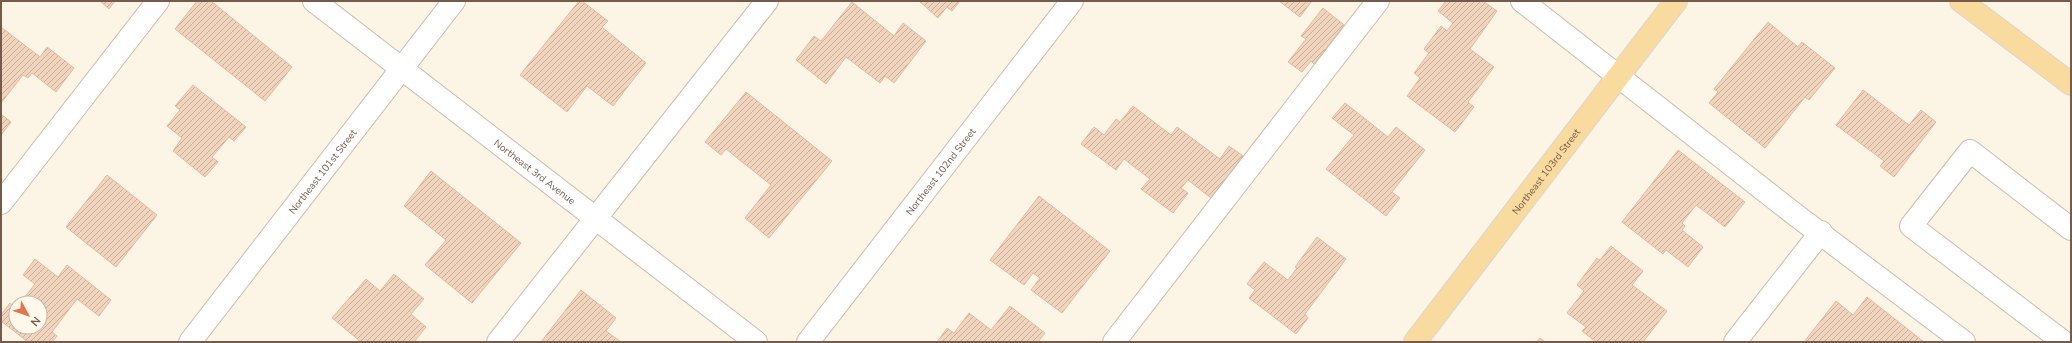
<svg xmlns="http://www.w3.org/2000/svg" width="2072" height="343" viewBox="0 0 2072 343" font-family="'Nunito Sans',sans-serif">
<defs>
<pattern id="building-hatch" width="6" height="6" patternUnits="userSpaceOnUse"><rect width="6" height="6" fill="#f0d4be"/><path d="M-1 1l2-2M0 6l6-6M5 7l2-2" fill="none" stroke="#c7af9c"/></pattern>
</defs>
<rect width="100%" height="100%" fill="#fcf4e5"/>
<path fill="url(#building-hatch)" stroke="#e3bb9e" d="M100,1H115L109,9Z
M197,1H211L292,67L265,101L175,29Z
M579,1H582L608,21L602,27L646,63L613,106L587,86L567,112L520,75Z
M919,1H960L952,11L947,7L938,18Z
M1279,1H1312L1300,17Z
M1446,1H1483L1497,11L1470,49L1494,67L1468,102L1474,107L1455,132L1407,96L1420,78L1414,73L1429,53L1424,49L1441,26L1447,31L1453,23L1438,11Z
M852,2L894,36L903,23L926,41L894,83L885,76L880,83L846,57L826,84L796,60L814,36L821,41Z
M1323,8L1344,25L1314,64L1311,61L1302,72L1288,62L1306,39L1301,36Z
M1768,22L1798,47L1802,42L1835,68L1809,100L1805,97L1765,148L1709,103L1718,92L1714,89Z
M1,27L40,57L47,47L74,68L56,92L32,73L28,78L23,75L1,103Z
M193,85L246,127L234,141L229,137L212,157L218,162L205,177L173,151L182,138L167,126L180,110L175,106Z
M1863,90L1909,125L1921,110L1936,122L1894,177L1880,166L1884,161L1836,125Z
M746,92L832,161L769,238L745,218L771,185L726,149L721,155L705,142Z
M1345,103L1388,137L1396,127L1425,150L1392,192L1400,198L1386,216L1326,169L1354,135L1332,118Z
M1133,106L1171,135L1177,127L1220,159L1229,146L1243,156L1211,198L1188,180L1181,188L1188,193L1173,213L1141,189L1150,179L1124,159L1116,170L1081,144L1094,127L1104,135L1116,119L1120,122Z
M1,114L11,122L1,135Z
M1678,150L1745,202L1725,227L1696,205L1682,223L1685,226L1682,230L1703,247L1688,267L1666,250L1663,254L1622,222Z
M431,171L521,243L472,303L425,265L446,240L404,206Z
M107,175L157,215L116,267L66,227Z
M1039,196L1110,251L1062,313L1031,290L1040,278L1033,273L1024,285L990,260Z
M1317,237L1346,259L1305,314L1308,318L1296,334L1249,298L1255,290L1247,284L1264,262L1288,280L1297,268L1295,267Z
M1611,246L1643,271L1632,285L1667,311L1643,342H1596L1582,331L1586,327L1567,313L1584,291L1577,285L1597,258L1600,260Z
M35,259L58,277L67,265L111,300L99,316L77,299L52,332L57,336L52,342H28L1,321V315L10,303L16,308V327H40V303H20L35,284L23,275Z
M394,274L424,299L411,314L426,327L414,342H361L332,318L366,279L380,291Z
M581,290L616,318L606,331L621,342H541Z
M1867,297L1924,342H1804L1836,301L1853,315Z
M1010,306L1045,333L1038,342H937L947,328L954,333L969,313L991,330Z
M1540,338L1545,342H1537Z"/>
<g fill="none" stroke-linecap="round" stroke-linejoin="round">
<defs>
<g id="minor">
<path id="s1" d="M314,1L756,342"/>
<path d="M1522,1L1797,216L1964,342"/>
<path d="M1,203L158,1"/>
<path d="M2061,340L1911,226L1970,151L2071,229"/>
<path id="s2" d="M190,342L454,1"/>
<path d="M498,342L767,1"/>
<path id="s3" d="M808,342L1072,1"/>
<path d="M1114,342L1378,1"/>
<path d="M1735,342L1821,232"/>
</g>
<g id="major">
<path d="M1961,1L2071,84"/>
<path id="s4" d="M1415,342L1676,1"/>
</g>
</defs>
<use href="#minor" stroke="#cdbcac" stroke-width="24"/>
<use href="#major" stroke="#dbd4d0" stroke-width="24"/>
<use href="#minor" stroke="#fff" stroke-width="22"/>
<use href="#major" stroke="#f9db9f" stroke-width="22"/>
</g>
<g text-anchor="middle" stroke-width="3" stroke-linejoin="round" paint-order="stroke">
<g font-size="10" fill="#745b4b" stroke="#fff8eb">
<text dy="4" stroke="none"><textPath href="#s2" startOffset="216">Northeast 101st Street</textPath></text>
<text dy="4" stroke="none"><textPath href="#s1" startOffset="279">Northeast 3rd Avenue</textPath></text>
<text dy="4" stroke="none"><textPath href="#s3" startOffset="216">Northeast 102nd Street</textPath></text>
<text dy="4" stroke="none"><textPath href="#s4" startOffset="215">Northeast 103rd Street</textPath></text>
</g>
</g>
<rect width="2072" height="343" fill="none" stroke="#745b4b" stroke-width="4"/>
<g transform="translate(28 315) rotate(130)"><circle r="19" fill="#fff8eb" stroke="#c7b9ab"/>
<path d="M0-3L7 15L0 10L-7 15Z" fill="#e3744e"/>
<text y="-6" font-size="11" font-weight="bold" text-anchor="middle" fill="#745b4b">N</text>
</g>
</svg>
